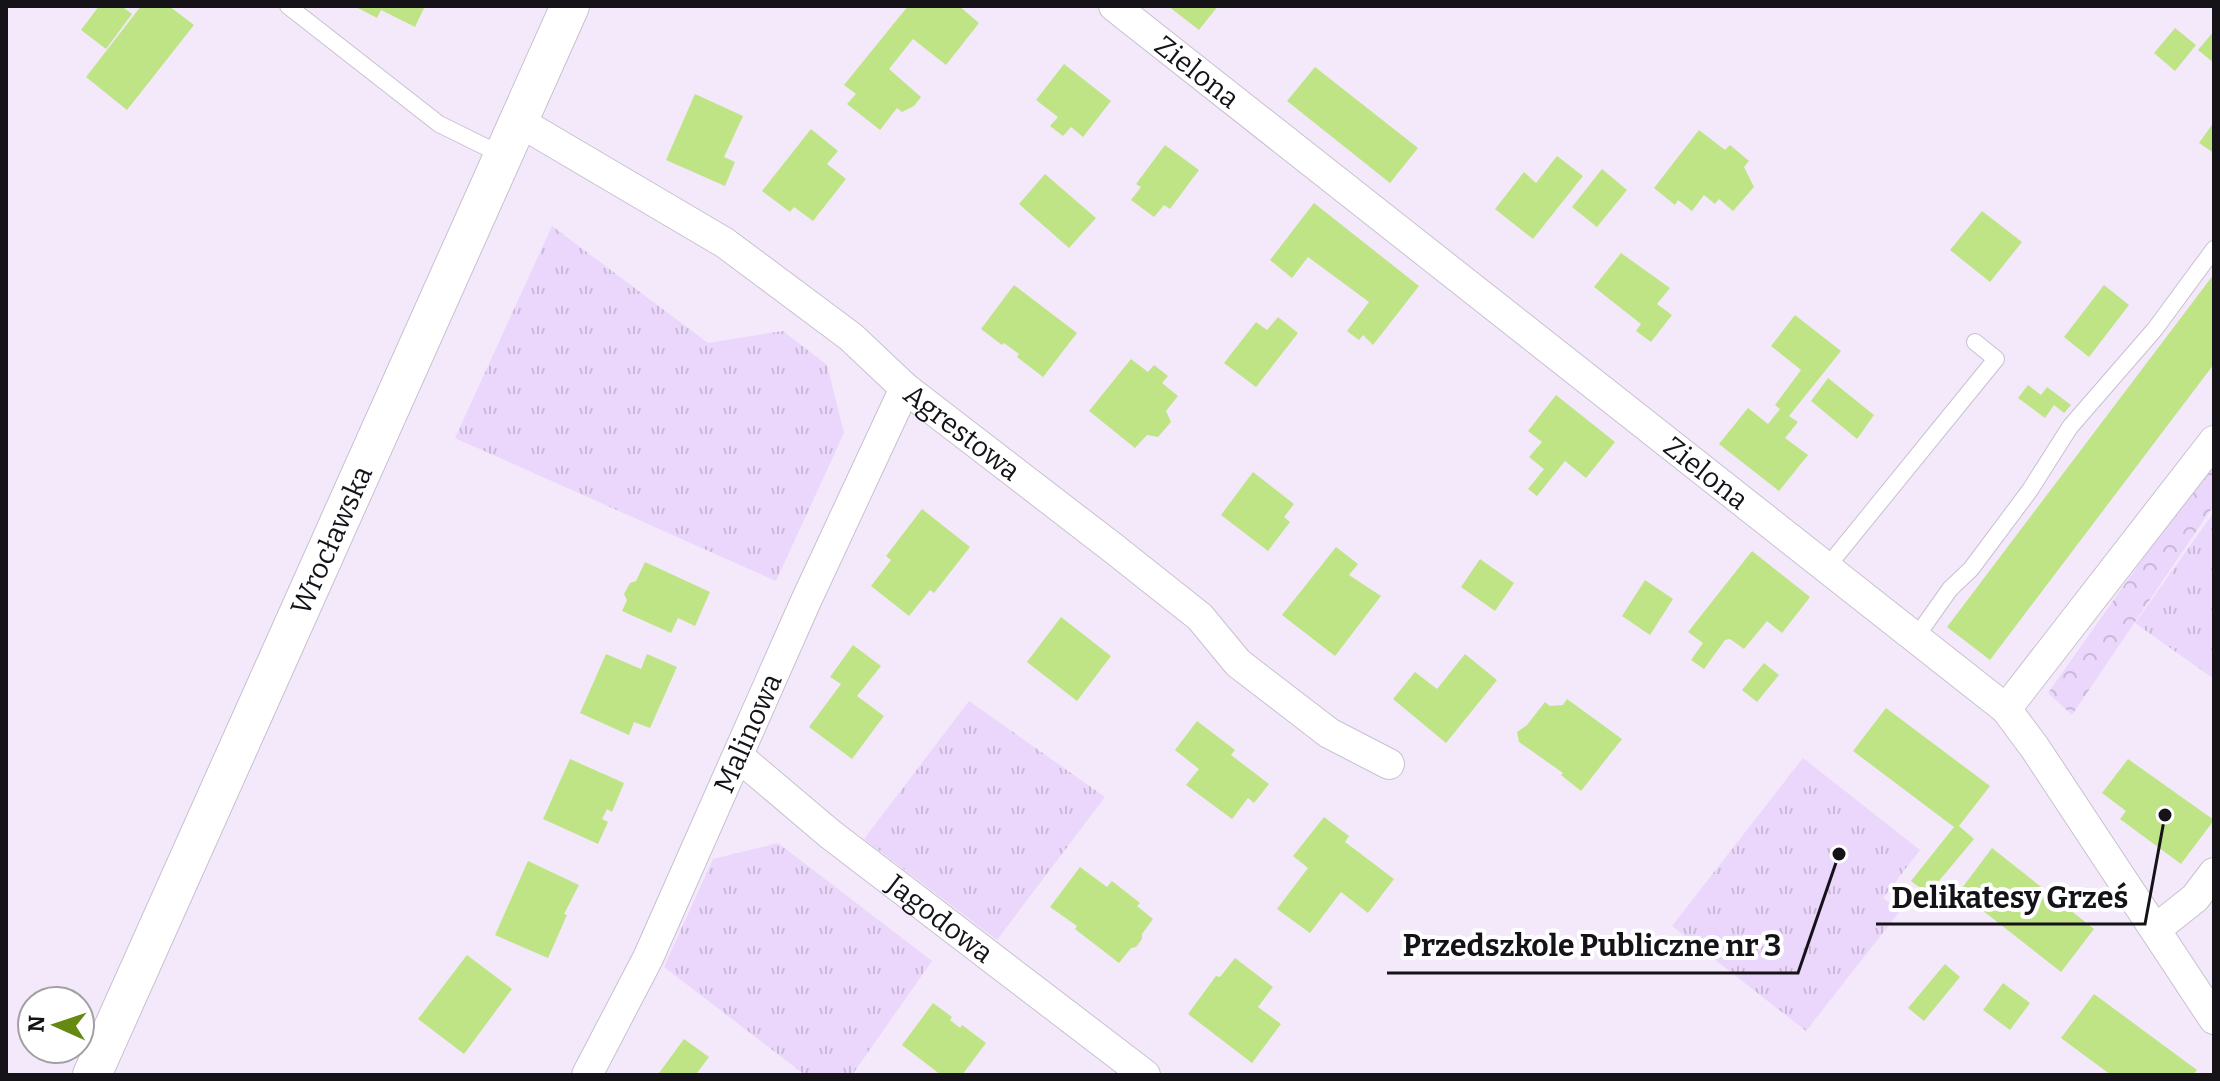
<svg xmlns="http://www.w3.org/2000/svg" width="2220" height="1081" viewBox="0 0 2220 1081" font-family="Bitter,serif">
<defs>
<pattern id="grass-tufts" width="24" height="20" patternUnits="userSpaceOnUse" patternTransform="scale(2)"><rect width="24" height="20" fill="#ebd7fc"/><path d="M3 7l-1-3M5 7V3M7 7l1-3M15 17l-1-3M17 17v-4M19 17l1-3" fill="none" stroke="#c9b8d7"/></pattern>
<pattern id="forest-crowns" width="20" height="18" patternUnits="userSpaceOnUse" patternTransform="scale(2)"><rect width="20" height="18" fill="#ebd7fc"/><path d="M2 6a3 3 0 1 1 6 0M12 15a3 3 0 1 1 6 0" fill="none" stroke="#c9b8d7"/></pattern>
</defs>
<rect width="100%" height="100%" fill="#f3e9fa"/>
<path fill="url(#grass-tufts)" d="M552,226L708,343L783,331L827,365L844,433L776,581L455,438Z
M2214,512V679L2135,623Z
M969,701L1105,797L997,940L864,839Z
M1803,758L1920,850L1883,898L1900,911L1806,1031L1672,926Z
M778,843L932,961L852,1075H805L664,967L713,859Z"/>
<path fill="url(#forest-crowns)" d="M2214,458V505L2072,715L2048,693Z"/>
<path fill="#bfe486" d="M99,6H121L132,14L106,49L81,30Z
M141,6H169L194,25L127,110L86,77Z
M354,6H425L415,27L381,10L377,18Z
M908,6H959L979,23L946,65L913,39L889,69L921,97L914,106L902,112L897,108L880,130L847,104L856,94L844,85Z
M1168,6H1218L1199,30Z
M2175,28L2196,45L2175,71L2154,53Z
M2214,31V63L2198,50Z
M1064,64L1111,101L1083,137L1071,127L1063,136L1050,126L1058,117L1036,100Z
M1315,67L1418,148L1390,183L1287,101Z
M695,94L743,116L724,157L735,162L725,186L666,160Z
M2214,122V153L2199,143Z
M811,129L838,151L827,164L846,179L813,221L794,207L790,212L762,191Z
M1699,130L1725,150L1730,145L1749,161L1744,167L1754,187L1733,211L1719,199L1715,204L1704,195L1692,211L1678,200L1675,205L1654,188Z
M1165,145L1199,170L1170,209L1164,205L1154,217L1131,200L1141,187L1136,184Z
M1557,156L1583,176L1533,239L1495,209L1524,172L1536,183Z
M1602,169L1627,190L1597,227L1572,207Z
M1045,174L1096,218L1069,248L1019,204Z
M1314,203L1419,286L1373,345L1363,335L1359,340L1347,331L1369,302L1308,257L1292,278L1270,260Z
M1982,211L2022,242L1990,282L1950,250Z
M1621,253L1670,288L1657,304L1672,315L1651,342L1636,331L1641,324L1594,287Z
M2214,274V364L1990,660L1947,627Z
M1014,285L1077,333L1043,377L1017,357L1019,354L1004,343L1002,345L981,329Z
M2104,285L2129,305L2089,357L2064,337Z
M1795,315L1841,351L1789,416L1798,422L1785,438L1808,455L1779,491L1719,444L1748,408L1768,424L1780,409L1775,405L1801,370L1771,346Z
M1278,317L1298,333L1256,387L1224,363L1256,322L1267,330Z
M1131,359L1148,372L1154,365L1168,376L1162,383L1178,396L1166,411L1171,422L1158,437L1147,435L1135,448L1089,411Z
M1828,378L1874,415L1857,439L1811,401Z
M2028,385L2041,395L2047,387L2071,405L2064,413L2054,405L2045,418L2018,398Z
M1556,395L1615,442L1586,478L1565,461L1537,496L1528,489L1544,469L1529,457L1542,442L1528,431Z
M1253,472L1294,504L1284,517L1290,522L1268,551L1221,515Z
M922,509L970,547L934,593L930,590L909,616L871,586L891,560L886,556Z
M1336,547L1358,564L1349,575L1381,596L1335,656L1282,615Z
M1752,551L1810,597L1782,633L1767,621L1744,649L1730,639L1725,640L1704,669L1691,660L1703,643L1688,632Z
M1480,559L1514,583L1495,611L1461,587Z
M645,562L710,592L695,626L678,618L671,633L622,611L627,600L624,594L630,583L636,581Z
M1645,580L1673,599L1650,635L1622,616Z
M1061,617L1111,656L1077,701L1027,662Z
M853,645L881,666L857,696L884,716L852,759L809,727L841,684L830,677Z
M606,654L641,669L647,654L677,667L650,728L634,722L629,735L580,713Z
M1465,654L1497,680L1446,743L1393,699L1415,672L1437,689Z
M1764,663L1779,675L1757,702L1742,690Z
M1567,699L1622,739L1581,791L1561,775L1563,773L1519,742L1517,732L1527,725L1545,702L1550,706L1563,705Z
M1886,708L1990,786L1959,826L1974,839L1928,894L1911,881L1954,827L1853,751Z
M1197,721L1235,750L1231,755L1269,784L1254,803L1248,798L1232,819L1186,785L1199,769L1175,750Z
M570,759L624,783L612,812L607,809L602,819L608,822L598,844L543,819Z
M2128,759L2214,820L2181,864L2120,819L2126,811L2102,793Z
M1324,817L1349,836L1345,842L1394,879L1368,913L1341,892L1310,933L1277,909L1308,868L1293,856Z
M1992,848L2094,929L2061,972L1959,892Z
M528,861L579,885L564,914L567,915L548,958L495,935Z
M1080,867L1107,887L1112,881L1140,903L1137,906L1153,919L1142,934V939L1136,947L1131,948L1119,963L1075,929L1077,926L1050,907Z
M467,955L512,989L464,1054L418,1019Z
M1235,958L1273,987L1258,1007L1281,1024L1252,1063L1188,1014L1216,976L1220,977Z
M1945,964L1960,977L1924,1021L1908,1008Z
M2003,983L2030,1003L2010,1030L1983,1010Z
M2094,994L2197,1070L2193,1075H2111L2061,1038Z
M933,1003L952,1017L950,1020L960,1028L962,1025L986,1043L962,1075H941L902,1045Z
M684,1039L709,1057L697,1073L700,1075H662L659,1073Z"/>
<g fill="none" stroke-linecap="round" stroke-linejoin="round">
<defs>
<path id="service" d="M288,6L439,124L502,155
M1827,567L1996,359L1975,342
M1916,637L1950,589L1971,569L2030,490L2070,427L2155,329L2214,249"/>
<g id="minor">
<path id="s1" d="M1114,6L2006,709L2035,748L2214,1019"/>
<path id="s2" d="M518,121L725,243L851,337L905,388L1113,548L1200,617L1238,663L1329,733L1389,764"/>
<path d="M2006,709L2214,441"/>
<path id="s3" d="M739,757L830,834L1145,1075"/>
<path d="M2156,929L2195,898L2214,873"/>
<path id="s4" d="M587,1075L648,958L805,603L905,388"/>
</g>
<g id="tertiary">
<path id="s5" d="M92,1075L570,6"/>
</g>
</defs>
<use href="#service" stroke="#c8c0d0" stroke-width="18"/>
<use href="#minor" stroke="#c8c0d0" stroke-width="32"/>
<use href="#tertiary" stroke="#c8c0d0" stroke-width="40"/>
<use href="#service" stroke="#fff" stroke-width="16"/>
<use href="#minor" stroke="#fff" stroke-width="30"/>
<use href="#tertiary" stroke="#fff" stroke-width="38"/>
</g>
<g text-anchor="middle" stroke-width="8" stroke-linejoin="round" paint-order="stroke">
<g font-size="28" fill="#151218" stroke="#fff">
<text dy="10" stroke="none"><textPath href="#s1" startOffset="106">Zielona</textPath></text>
<text dy="10" stroke="none"><textPath href="#s2" startOffset="544">Agrestowa</textPath></text>
<text dy="10" stroke="none"><textPath href="#s1" startOffset="754">Zielona</textPath></text>
<text dy="10" stroke="none"><textPath href="#s5" startOffset="586">Wrocławska</textPath></text>
<text dy="10" stroke="none"><textPath href="#s4" startOffset="378">Malinowa</textPath></text>
<text dy="10" stroke="none"><textPath href="#s3" startOffset="258">Jagodowa</textPath></text>
</g>
</g>
<path fill="none" stroke="#151218" stroke-width="3" d="M2165 815L2145 924H1876M1839 854L1798 973H1387"/>
<g fill="#151218" stroke="#fff" stroke-width="3">
<circle cx="2165" cy="815" r="8"/>
<circle cx="1839" cy="854" r="8"/>
</g>
<g font-size="30" text-anchor="middle" font-weight="bold" fill="#151218" stroke="#fff" stroke-width="8" stroke-linejoin="round" paint-order="stroke">
<text x="2010" y="908">Delikatesy Grześ</text>
<text x="1592" y="956">Przedszkole Publiczne nr 3</text>
</g>
<rect width="2220" height="1081" fill="none" stroke="#151218" stroke-width="16"/>
<g transform="translate(56 1025) rotate(273)"><circle r="38" fill="#ffffff" stroke="#a1a0a3" stroke-width="2"/>
<path d="M0-6L14 30L0 20L-14 30Z" fill="#668a11"/>
<text y="-12" font-size="22" font-weight="bold" text-anchor="middle" fill="#151218">N</text>
</g>
</svg>
